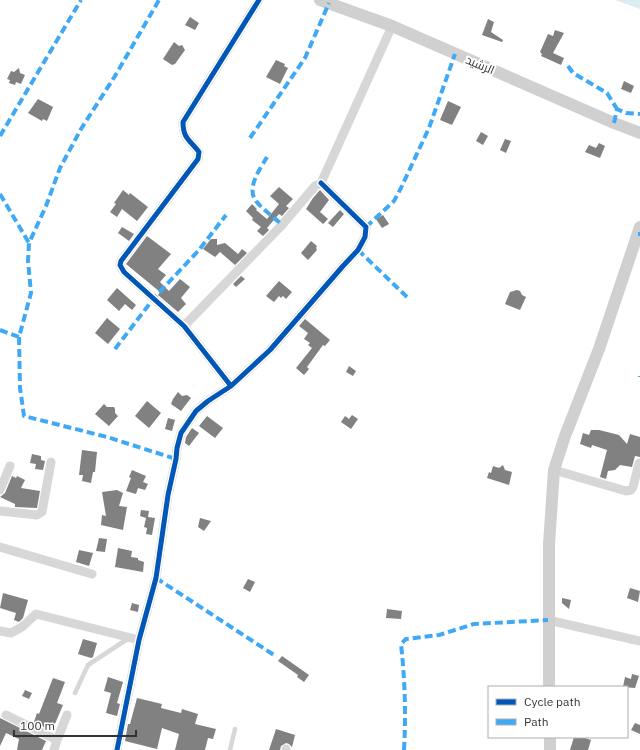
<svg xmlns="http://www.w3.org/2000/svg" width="640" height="750" viewBox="0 0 640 750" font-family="'IBM Plex Sans',Cairo,sans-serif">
<rect width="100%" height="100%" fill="#fff"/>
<path fill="#ddebf3" d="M615,0H640V9Z"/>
<path fill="#818181" d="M190,17L199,23L195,30L185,25Z
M488,19L494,22L491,32L503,40L502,42L482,35Z
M555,30L564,33L553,53L564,58L561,65L541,56L542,54L540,52L548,34L553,36Z
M174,42L179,46L182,45L185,50L175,64L172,65L163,59Z
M276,60L285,64L284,66L288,68L280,84L266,77Z
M19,68L20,73L25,75L21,84L16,82L15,85L9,83L10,80L7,79L11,71L14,72Z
M624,81L634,86L631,93L621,89Z
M38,99L53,107L47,121L43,119L42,121L28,113Z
M448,101L461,107L452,125L440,120Z
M481,132L488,136L483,145L476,141Z
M505,139L511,141L506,153L500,150Z
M599,143L605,146L600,158L585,152L589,145L596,148Z
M279,187L293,199L286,206L289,208L282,216L279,214L267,228L269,230L263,236L257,231L261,227L252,220L253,218L246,211L252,204L257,209L256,210L267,219L279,204L270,196Z
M123,190L129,195L130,193L148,207L137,221L122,209L117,217L110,212L116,204L114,203Z
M320,190L329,200L320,212L328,219L323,224L306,209L313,198Z
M340,210L344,214L333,227L328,223Z
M383,215L389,224L382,228L376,219Z
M122,227L134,234L129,241L118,233Z
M147,236L171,254L158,269L166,275L160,282L169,291L180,279L190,287L181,298L186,304L178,312L158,295L160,292L126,264Z
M211,239H217V245L225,243L238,254L242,249L247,253L235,265L220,252L215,257L203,249Z
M311,241L317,246L316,248L317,250L308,260L301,253Z
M241,276L245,279L236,287L233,284Z
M279,281L292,292L286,299L283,296L281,298L279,296L274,302L266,296Z
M117,288L136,305L132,310L125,304L119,311L107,300Z
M517,290L520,291L522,295L526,297L520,310L505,304L510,292Z
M107,318L120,329L108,344L95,333Z
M305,319L330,340L325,346L323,345L307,367L309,369L304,375L296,368L312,348L308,345L310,343L304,339L308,333L299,326Z
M349,366L356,371L353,376L346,372Z
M178,392L182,396L187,395L191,398L181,411L171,404L173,399Z
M147,401L161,413L149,428L135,416Z
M104,404L107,407H114L115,409V413L118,416L109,426L95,414Z
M352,415L358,419L351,429L341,422L345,416L349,419Z
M207,416L223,428L215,438L199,426Z
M168,418L175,420L172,431L165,429Z
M192,428L199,433L189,446L185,443L186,437Z
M591,430H599L619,435L627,444L630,434L640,437V457L635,456L632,467L620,465L615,470L608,471L606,479L600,477L607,450L592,445L591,448L580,444L583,433L589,435Z
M82,450L97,452L95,472H93L91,483L82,481L83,475H79Z
M32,454L41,456V460L45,461L43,470L35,469L36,464L30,463Z
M503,465L505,470L512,472L509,485L487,478L489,472L491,473L493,466L499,468Z
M132,470L146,476L143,482L148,484L145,490L138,488L136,494L126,491L131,478L129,477Z
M12,476L16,478L17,476L25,480L21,488L40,491L37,508L15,507V504L0,497L5,493Z
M117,490L123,493L119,506L127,507L123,530L101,525L102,515L106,516L102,492Z
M141,510L149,511L148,517L155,518L152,535L146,534L147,528L144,527L146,518L140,516Z
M200,518L211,521L204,531L198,527Z
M99,538L107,539L105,552L96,551Z
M118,548L132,551L131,557L138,558V560L144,562L143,572L115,567Z
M79,550L93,553L89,566L76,562Z
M248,579L255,582L250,592L243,588Z
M630,588L640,591L638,602L627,598Z
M3,593L28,600L23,618L19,622L14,620L16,613L0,608Z
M562,598L571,600L569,609L562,603Z
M132,603L139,605L138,612L130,610Z
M387,609L402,611L401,619L386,618Z
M83,639L97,643L93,657L91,658L78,654Z
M282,656L309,675L304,682L297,677L298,675L278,661Z
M632,674L639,676L635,688L623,687L625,677L631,679Z
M108,677L123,682L117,703L120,704L117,716L106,713L111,693L104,691Z
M53,678L65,682L57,703L63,705L52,731L34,722L37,713L39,714Z
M25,690L32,693L29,699L22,696Z
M137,698L162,704L161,708L181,713L182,709L198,714L195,724L216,729L213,739L208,738L205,750H175L179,734L162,728L157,749L125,741L128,724H130Z
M0,718L46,741L42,750H17L19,739L6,733L0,746Z
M635,723L640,725V734L631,730Z
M276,729L295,735L292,747L289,744L286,743L281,746L280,750H269Z
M574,737H582L591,740L588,750H570Z"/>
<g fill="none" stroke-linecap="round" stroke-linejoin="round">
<path stroke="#d7d7d7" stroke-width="4.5" d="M75,693L88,665L129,638
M230,750L235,729"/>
<path stroke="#d7d7d7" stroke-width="9" d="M184,326L282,225L315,186L321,183L392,26
M231,386L184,326L124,272L120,265L121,261L198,159L199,152C190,140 183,139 183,122L259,0
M554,470L626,491L631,490L633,487L639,463
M0,490L10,466
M0,511L37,515L42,512L51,462
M0,547L92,574
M548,620L640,641
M0,631L11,633L22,627L36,614L139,640
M6,715L57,740
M54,750L57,740L67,715
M117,750L139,640L156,578L168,495L176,459L177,448L181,433L196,411L208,401L231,386L270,350L343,266L358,250L365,237L366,227L321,183
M286,750V749"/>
<path stroke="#d0d0d0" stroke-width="12" d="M320,0L392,26L614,123L640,133
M549,687V544L554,470L565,436L599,349L640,227
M550,750V737"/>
<path stroke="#3fa9f5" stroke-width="4" stroke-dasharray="8 4" stroke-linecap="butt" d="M568,66L573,73L607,93L617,109
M614,123L617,109L626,113L640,114
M0,136L81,0
M250,138L305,58L329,3
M267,157C260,169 246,188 256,201C263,210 274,217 282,225
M0,194L29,243
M366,227L394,201L401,188L429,128L455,54
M638,234H640
M358,250L407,297
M0,330L19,337L31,293L28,261L29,243L46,206L60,168L81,129L115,76L159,0
M19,337L20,388L24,416L107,437L176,459
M115,349L154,298L199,250L226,215
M640,377V376
M156,578L274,655
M404,750C406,714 405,680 401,644L406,639L439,635L474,624L548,620"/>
<defs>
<path id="cycleway" d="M231,386L184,326L124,272L120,265L121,261L198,159L199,152C190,140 183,139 183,122L259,0
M117,750L139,640L156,578L168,495L176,459L177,448L181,433L196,411L208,401L231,386L270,350L343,266L358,250L365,237L366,227L321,183"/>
</defs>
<use href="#cycleway" stroke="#fff" stroke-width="8"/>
<use href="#cycleway" stroke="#0057b8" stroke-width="5"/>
</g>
<g text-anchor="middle" stroke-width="4" stroke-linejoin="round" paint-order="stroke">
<g font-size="12" fill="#333" stroke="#fff">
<text transform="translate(480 65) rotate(23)" y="4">الرشيد</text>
</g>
</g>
<rect x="488" y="686" width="140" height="52" fill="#ffffff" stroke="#adadad"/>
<rect x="496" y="699" width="20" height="6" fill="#0057b8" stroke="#adadad"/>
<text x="524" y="706" font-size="12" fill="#333333">Cycle path</text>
<rect x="496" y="719" width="20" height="6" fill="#3fa9f5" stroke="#adadad"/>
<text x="524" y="726" font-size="12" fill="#333333">Path</text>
<path d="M14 730v6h122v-6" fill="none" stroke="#333333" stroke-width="2"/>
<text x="20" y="730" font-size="12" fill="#333333" stroke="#ffffff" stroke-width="3" paint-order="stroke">100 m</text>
</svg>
